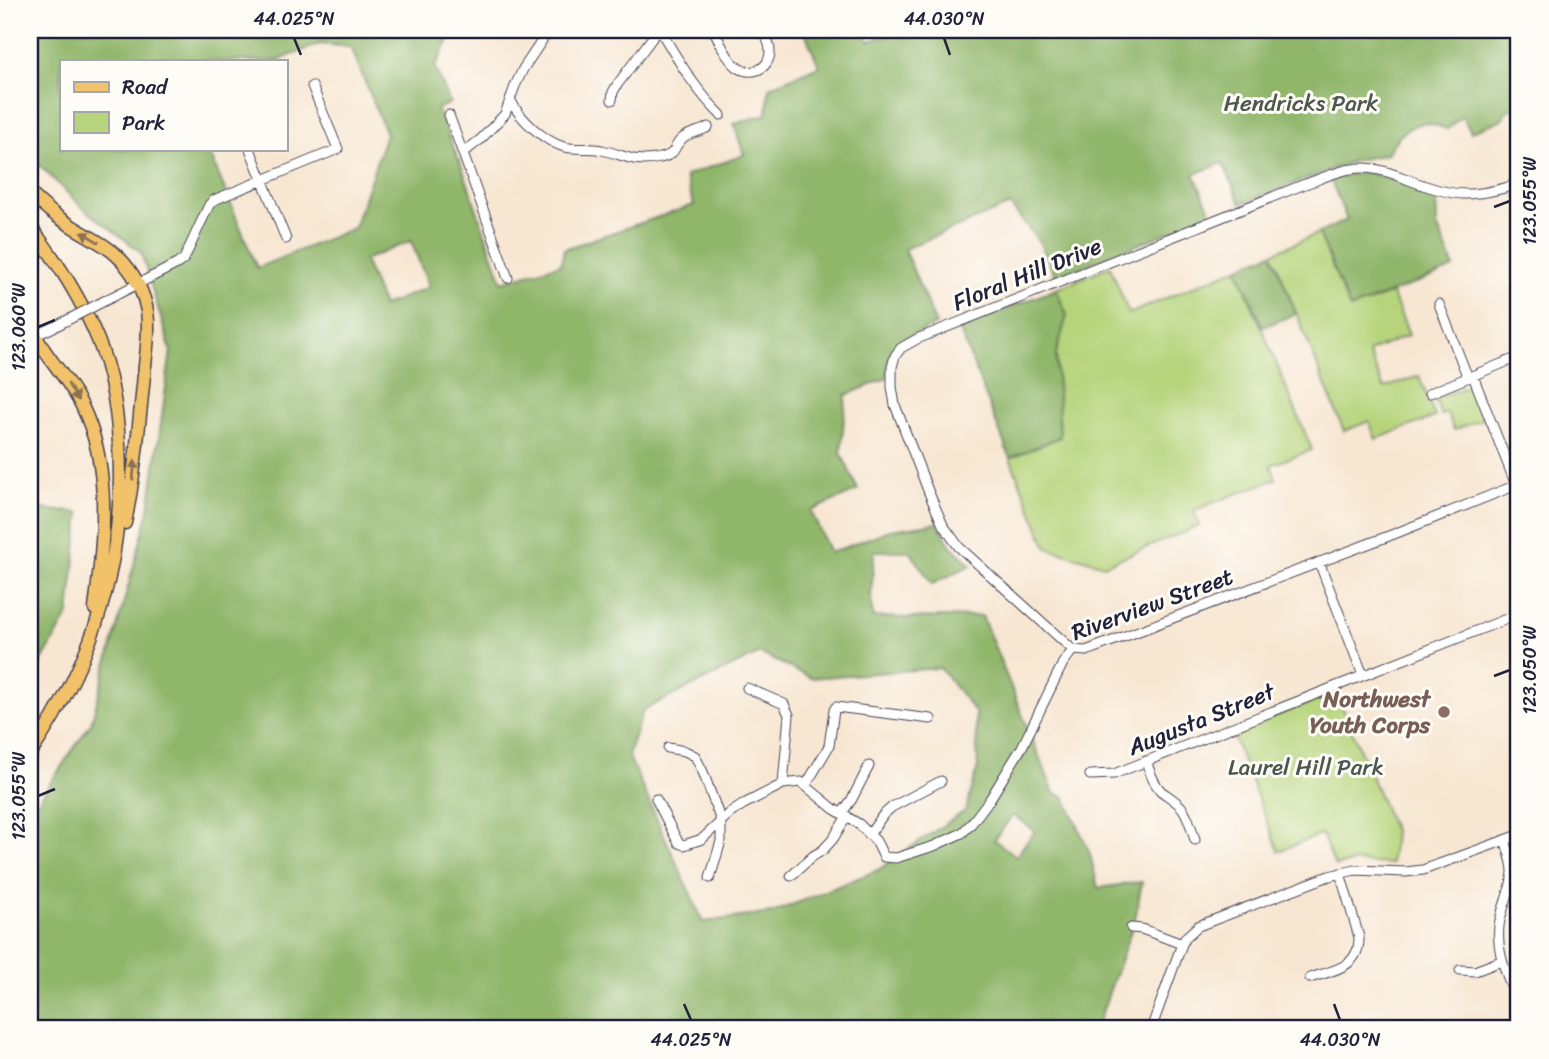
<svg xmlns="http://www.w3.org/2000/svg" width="1549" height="1059" viewBox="0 0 1549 1059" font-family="Sriracha,sans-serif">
<rect width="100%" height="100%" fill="#fdfcf7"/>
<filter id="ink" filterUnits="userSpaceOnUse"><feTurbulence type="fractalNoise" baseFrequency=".0143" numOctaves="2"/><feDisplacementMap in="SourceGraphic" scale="14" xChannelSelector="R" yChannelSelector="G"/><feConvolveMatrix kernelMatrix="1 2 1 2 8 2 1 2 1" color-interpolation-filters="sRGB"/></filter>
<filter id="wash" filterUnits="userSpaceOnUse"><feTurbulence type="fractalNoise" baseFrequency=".00686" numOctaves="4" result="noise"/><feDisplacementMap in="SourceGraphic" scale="28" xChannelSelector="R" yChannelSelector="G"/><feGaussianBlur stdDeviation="1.57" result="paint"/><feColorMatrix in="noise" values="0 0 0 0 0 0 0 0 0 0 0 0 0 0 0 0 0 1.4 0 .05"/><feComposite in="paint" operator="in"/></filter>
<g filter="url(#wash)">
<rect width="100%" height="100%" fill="#f7e6d1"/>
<path fill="#b6d47b" stroke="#6c7b5b" stroke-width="2" d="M1319,233L1350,309L1392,293L1409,335L1368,352L1384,388L1419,376L1435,417L1376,439L1369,421L1344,431L1272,253Z
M1110,266L1129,314L1237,268L1312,450L1271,465L1276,479L1194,510L1199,526L1104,565L1047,548L1010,458L1060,437L1056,354L1067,315L1056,289Z
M1465,387L1470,388L1483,419L1454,430L1447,413L1441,415L1435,399Z
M1336,692L1394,831L1391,864L1355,862L1335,866L1322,834L1279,851L1232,734Z"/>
<path fill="#90b66b" stroke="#596c53" stroke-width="2" fill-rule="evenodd" d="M30,30H454L435,67L450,103L437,109L463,170L502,282L561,264L564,249L694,205L685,176L744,155L734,124L767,114L769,87L819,66L804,30H861L869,41L904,30H1519V106L1506,111L1503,119L1471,132L1462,116L1447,129C1441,127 1432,123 1425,123C1407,125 1395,139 1387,154L1356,160L1241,204L1223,163L1194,174L1212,215L1056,277L1040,243L1010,205L904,249L936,325C907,337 886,342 887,378L846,395L841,453L858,490L811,511L830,553L890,530L937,523L951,546L971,565L932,584L910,551H874L871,599L873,617L908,618L982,616L1054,793L1065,797L1090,854L1098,888L1142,882L1135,919L1096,1029H30V813L91,723L149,510L171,351L141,252L81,206L30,156ZM319,44L351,47L386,134L354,228L257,268L208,149H61V61H277ZM411,241L429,287L383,306L364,260ZM760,653L811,678L940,668L975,712L978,767L966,810L878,870L772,913L703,922L628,755L643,710ZM1013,815L1035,831L1016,856L994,840Z
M1367,172L1436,195L1437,226L1454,268L1350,309L1319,233L1347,220L1330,178Z
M1272,253L1296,314L1263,327L1237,268Z
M1056,289L1067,315L1056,354L1060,437L1010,458L959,328Z
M30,508L80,513L69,614L30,682V560L32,548L30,543Z"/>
</g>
<g filter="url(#ink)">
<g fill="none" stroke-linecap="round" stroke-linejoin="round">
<defs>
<path id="minor" d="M660,30C678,60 695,90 721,115
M714,30C719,41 725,55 734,64C747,78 770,71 770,51C770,43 766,37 763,30
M612,100L613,92L617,85L658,30
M511,101C520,119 544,141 564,147C576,150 590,147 602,150C625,155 635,164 660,158C679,154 672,146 683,138C690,132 701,132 708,127
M449,115L508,278
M250,149L286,239
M463,153L481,139L505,114L515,86L523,69L549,30
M110,298L177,264L184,259L209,205L214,200L338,149L312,86
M1439,304L1468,378
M30,338L54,327
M1473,376L1516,485
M1430,393L1511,360
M1319,562L1363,675
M1073,650L959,547L943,525L929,493L895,405L892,387V367L895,356L901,348L917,339L1305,184C1323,178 1343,168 1362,168C1379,168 1394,174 1409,180C1456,198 1472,198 1519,184
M747,688L784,704L789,715L783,784
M668,748L685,751L695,756L703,772L721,821V841L710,878
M1146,761C1150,772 1153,783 1161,791C1169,797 1177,801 1183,809C1189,818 1192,830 1195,840
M1090,775L1114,774L1519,614
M806,785L829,746L834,710L836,707L931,719
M656,799L676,838L679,843L684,845L702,839L729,814L744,804L783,784L801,782L834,809L859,824L876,841L884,857L896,858L934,846L962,833L971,824L990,799L1022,747L1063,663L1073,650L1086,651L1394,534L1519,484
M842,813L852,799L869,766
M869,835L883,815L892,807L941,781
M1505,840C1508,850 1513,861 1513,872C1512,890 1501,908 1499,926C1496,955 1509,980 1519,1005
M791,876L813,856L823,850L833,839L847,816
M1131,928L1142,929L1182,944
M1460,970L1475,971L1501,961
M1310,978C1333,970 1360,968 1359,937L1340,873
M1151,1029L1182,944L1186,937L1198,926L1329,876L1355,870L1405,872L1423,870L1519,835"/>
<path id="major" d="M30,193C41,204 54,215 67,223C86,236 109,245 124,263C135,276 144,294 147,311C150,332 146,354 144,375C139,424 135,474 125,523
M30,226C57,261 81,298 98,340C111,372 117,408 119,444C126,560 95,658 30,754
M30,324C42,354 68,377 82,406C113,469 103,542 95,609"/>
</defs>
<use href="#minor" stroke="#423f52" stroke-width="11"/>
<use href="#major" stroke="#423f52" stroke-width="15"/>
<use href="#minor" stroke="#fff" stroke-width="9"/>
<use href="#major" stroke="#f2c26a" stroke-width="12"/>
<defs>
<path id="minor-bridge" d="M54,327L110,298"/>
</defs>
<use href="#minor-bridge" stroke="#423f52" stroke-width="11" stroke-linecap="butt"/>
<use href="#minor-bridge" stroke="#fff" stroke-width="9"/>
</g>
<defs><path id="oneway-solid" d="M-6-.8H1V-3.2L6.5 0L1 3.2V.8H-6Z" transform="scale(1.75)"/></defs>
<g fill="#8a7252">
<use href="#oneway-solid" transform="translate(90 237) rotate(-149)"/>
<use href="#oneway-solid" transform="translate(73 392) rotate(58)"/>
<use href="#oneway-solid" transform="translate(134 470) rotate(-83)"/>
</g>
</g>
<path fill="none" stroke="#22223b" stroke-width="2.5" d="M294,38L301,55M944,38L950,55M1494,207L1510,201M38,327L55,320M1494,676L1510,670M38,796L55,789M684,1004L691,1020M1334,1004L1340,1020"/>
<circle fill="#8d6e63" stroke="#fdfcf7" stroke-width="2.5" cx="1444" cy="712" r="7"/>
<g text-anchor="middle" stroke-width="6" stroke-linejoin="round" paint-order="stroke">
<g font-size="23" fill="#4e574e" stroke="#fdfcf7">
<text x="1301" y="111">Hendricks Park</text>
<text x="1306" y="775">Laurel Hill Park</text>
</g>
<g font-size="23" fill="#22223b" stroke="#fdfcf7">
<text transform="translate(1027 274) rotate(-22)" y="8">Floral Hill Drive</text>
<text transform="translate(1152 604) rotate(-20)" y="8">Riverview Street</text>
<text transform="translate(1201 719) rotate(-22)" y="8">Augusta Street</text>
</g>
<g font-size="23" font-weight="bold" fill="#785e54" stroke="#fdfcf7" text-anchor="end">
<text x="1430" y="707">Northwest<tspan x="1430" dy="26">Youth Corps</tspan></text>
</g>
</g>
<rect width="1549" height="1059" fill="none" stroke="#fdfcf7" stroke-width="77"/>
<rect x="60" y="60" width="228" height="91" fill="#fdfcf7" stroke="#a5a5ac" stroke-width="2"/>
<rect x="74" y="82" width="35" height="10" fill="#f2c26a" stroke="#a5a5ac" stroke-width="2"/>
<text x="122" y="94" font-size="21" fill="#22223b">Road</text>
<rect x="74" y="112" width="35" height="21" fill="#b6d47b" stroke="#a5a5ac" stroke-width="2"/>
<text x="122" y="130" font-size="21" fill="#22223b">Park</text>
<rect x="38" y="38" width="1472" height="982" fill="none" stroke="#22223b" stroke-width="2.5"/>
<g font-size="18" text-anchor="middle" fill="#22223b">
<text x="294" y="25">44.025°N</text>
<text x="944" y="25">44.030°N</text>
<text transform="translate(1530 201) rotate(-90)" y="6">123.055°W</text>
<text transform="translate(19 327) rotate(-90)" y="6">123.060°W</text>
<text transform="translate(1530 670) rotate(-90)" y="6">123.050°W</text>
<text transform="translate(19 796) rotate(-90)" y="6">123.055°W</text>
<text x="691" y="1046">44.025°N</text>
<text x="1340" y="1046">44.030°N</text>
</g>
</svg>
